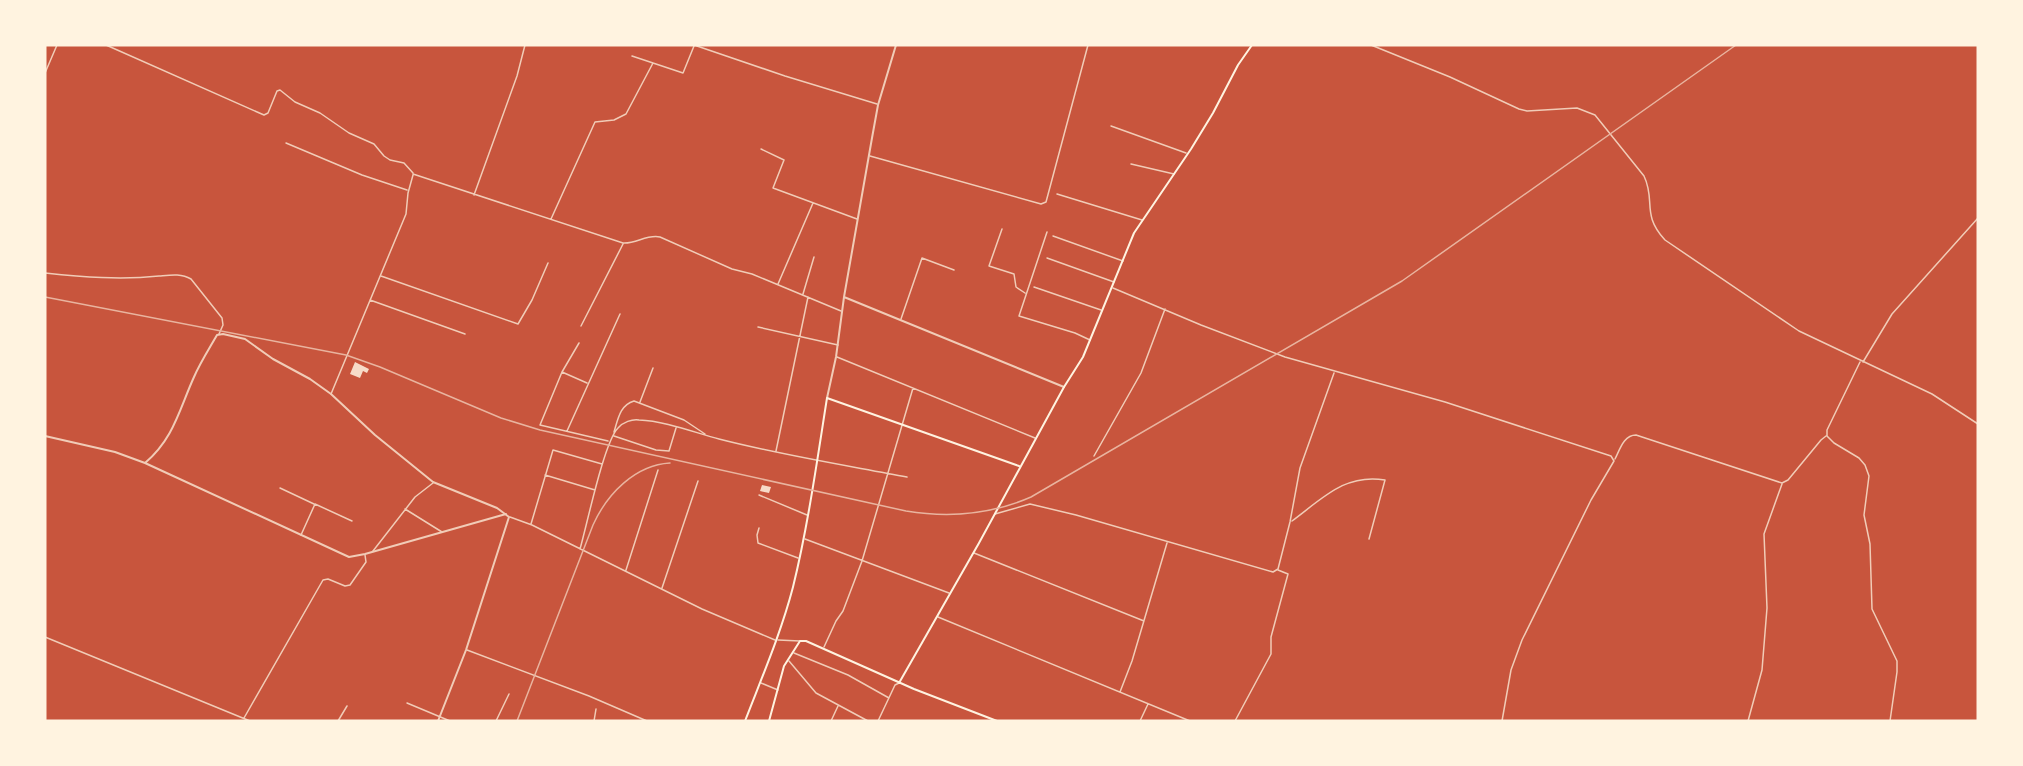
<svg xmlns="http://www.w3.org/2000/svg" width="2023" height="766" viewBox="0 0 2023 766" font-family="Roboto,sans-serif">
<rect width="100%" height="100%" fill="#c8553d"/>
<path fill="#f7dbc8" d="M355,362L369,369L367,373L363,371L360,378L350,374Z
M762,485L771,487L769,493L760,491Z"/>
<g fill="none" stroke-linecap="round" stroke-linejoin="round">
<path stroke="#f1ccb7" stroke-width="1.5" d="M778,640L800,641"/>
<path stroke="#f1ccb7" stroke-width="1.5" d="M106,45L264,115L268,113L277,91L280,90L295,102L320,113L349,133L374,144L384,156L390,160L404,163L413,173
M694,45L785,76L877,104
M1371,45L1450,77L1519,109L1527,111L1577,108L1595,115L1644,176C1656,201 1641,214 1665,240L1799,331L1932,394L1978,424
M632,56L683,73L694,46
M45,73L57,45
M1111,126L1186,153
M286,143L362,175L407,190
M761,149L784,160L773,188L857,219
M870,156L1041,204L1046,202L1088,45
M1131,164L1174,174
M413,174L623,243C636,244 647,234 660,237L732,269L752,274L841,311
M1057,194L1142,220
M474,195L517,76L525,45
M551,219L595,122L614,120L626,114L653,63
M1002,229L989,266L1014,274L1016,287L1025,293
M1047,232L1019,316L1075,333L1090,340
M1053,236L1123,261
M1047,258L1114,282
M45,273C83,277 120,280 159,276C170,275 181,273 191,279L222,318L223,325L219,334
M381,276L518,324L532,300L548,263
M778,284L813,203
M1034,287L1101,310
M1113,288L1201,325L1285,357L1445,402L1611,456L1614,461L1591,500L1522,640L1511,670L1502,721
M803,294L814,257
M370,300L465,334
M901,319L922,258L954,270
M581,326L623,244
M758,327L838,345
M579,343L562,372L540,425L608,441
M837,357L1035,438
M1860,362L1827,430V436L1834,443L1859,458L1865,465L1869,476L1864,515L1870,544L1872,609L1897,661V672L1890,721
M1863,362L1892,314L1978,218
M562,372L587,383
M331,394L406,214L408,193L413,175
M640,402L653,368
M567,431L620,314
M614,432C618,419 620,405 634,401L684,420L705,434
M614,436L656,450L669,451L676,428
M776,451L808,297
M1094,456L1141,373L1165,309
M1615,459C1620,449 1624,435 1636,435L1782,483L1788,480L1821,440L1826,436
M545,475L595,490
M280,488L314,504
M759,495L807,515
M405,509L442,532
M995,514L1030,504L1076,515L1273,572L1278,569L1290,522L1300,468L1334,373
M510,517L532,525L702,609L775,640
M1292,521C1322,499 1345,473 1385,480L1369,539
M531,524L553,450L602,464
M759,528L757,535L758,543L798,558
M301,535L315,504L352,521
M805,539L949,593
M580,549C587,525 604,442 618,428C623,422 632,419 639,420C665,421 693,432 719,439C781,455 844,465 907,477
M373,551L415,497L433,483
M974,553L1144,621
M626,570L658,470
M662,588L698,481
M938,617L1190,721
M45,637L250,721
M824,647L836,621L843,611L862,561L913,388
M467,650L589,696L647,721
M794,653L848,675L889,698
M789,661L816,693L868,721
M761,683L778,690
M1120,692L1132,661L1167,543
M407,703L450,721
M244,718L323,580L328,579L345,586L350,585L366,562L365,555
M338,721L347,706
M496,721L509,694
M594,721L596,709
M831,721L838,706
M878,721L895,685L899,683
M1140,721L1148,704
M1235,721L1271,654V637L1288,574L1278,570
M1748,721L1762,670L1767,608L1764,534L1782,484"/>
<path stroke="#f1ccb7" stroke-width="2" d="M844,297L1064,387
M827,398L836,357L844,297L872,138L878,105L896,45
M45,436L115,452L145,463L349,557L365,554L506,514
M145,463C174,438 179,410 194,377C200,363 209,349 217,335L223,334L245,339L273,359L310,379L331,394L375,435L433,482L497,508L509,517L466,650L438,721"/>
<path stroke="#fff3e0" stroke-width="2" d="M899,683L979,543L1064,387L1083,357L1134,233L1191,149L1213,113L1238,65L1252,45
M745,721C762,677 781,633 793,587C808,526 817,461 827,398L1019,466
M769,721L784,666L800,641H806L914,689L997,721"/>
<path stroke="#e9b49f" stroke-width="1.5" d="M45,297L346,355L380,367L501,418L540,430L906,511C949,518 990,515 1031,497L1402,281L1736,45
M517,721L593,525C607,494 635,465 670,463"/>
</g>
<rect width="2023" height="766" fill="none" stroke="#fff3e0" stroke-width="93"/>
</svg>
